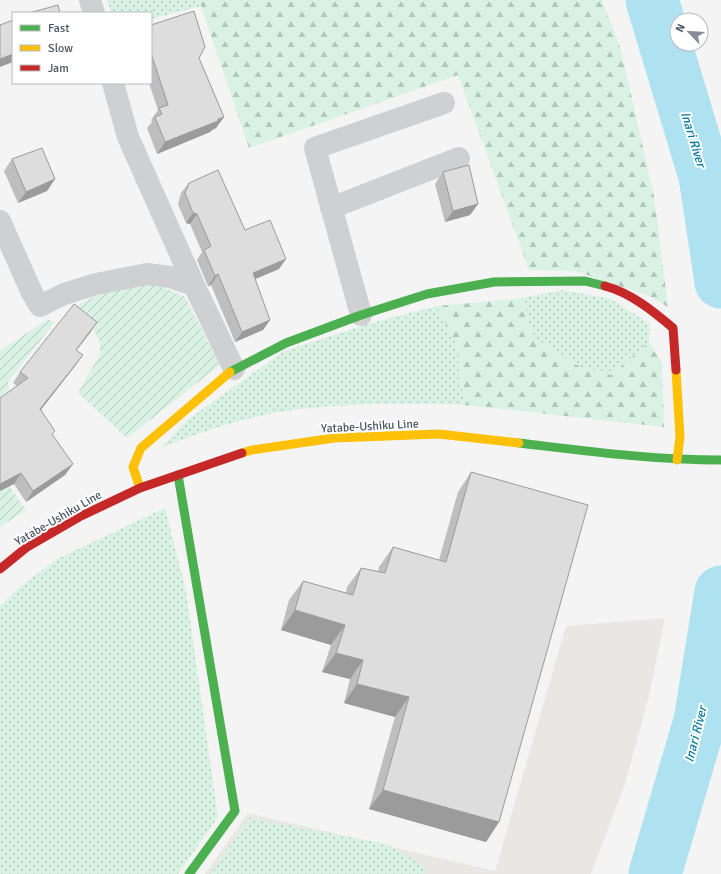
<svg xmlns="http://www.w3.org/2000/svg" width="721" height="874" viewBox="0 0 721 874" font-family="Signika,sans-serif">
<defs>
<pattern id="grass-dots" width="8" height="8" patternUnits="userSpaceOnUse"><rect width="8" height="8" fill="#d9f2e3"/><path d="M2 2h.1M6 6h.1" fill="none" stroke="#b2c7bb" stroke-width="1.8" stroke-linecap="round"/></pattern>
<pattern id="forest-firs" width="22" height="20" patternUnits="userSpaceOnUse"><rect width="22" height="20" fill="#d9f2e3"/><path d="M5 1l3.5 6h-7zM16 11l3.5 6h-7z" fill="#b2c7bb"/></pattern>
<pattern id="garden-furrows" width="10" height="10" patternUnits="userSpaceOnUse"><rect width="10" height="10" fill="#d9f2e3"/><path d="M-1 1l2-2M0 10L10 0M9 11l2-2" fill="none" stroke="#b2c7bb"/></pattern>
</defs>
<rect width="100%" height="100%" fill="#f4f4f4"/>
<path fill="#e8e7e3" d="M665,618L649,696L625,784L591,874H205L248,813L495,871L566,626Z"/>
<path fill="url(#grass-dots)" d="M107,0H199L201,6L151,19V13H111Z
M563,290L611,299L650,324L649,342L611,375L580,367L533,337L522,298Z
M437,306L457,346L464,405C409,403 355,403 300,409C253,414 206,431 162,447L186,421L284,351L368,324Z
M165,508L186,591L218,817L178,874H0V606L19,588L57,559Z
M249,818L386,844L426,867L423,874H210Z"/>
<path fill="url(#forest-firs)" d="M199,0H602L621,50L654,196L668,307L647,295L575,271L529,270L458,75L249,148Z
M522,298L533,337L580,367L611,375L649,342L662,363L664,427L464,405L457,346L437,306Z"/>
<path fill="url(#garden-furrows)" d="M151,282L185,297L220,365L127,438L78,393L100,354V341L77,305L109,290Z
M48,319L54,323L8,382L9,390L0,397V351Z
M0,472L26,510L0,527Z"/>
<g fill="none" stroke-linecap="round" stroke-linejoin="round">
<path stroke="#aee2f0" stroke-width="53" d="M652,0L705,176L721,282
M655,874L700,721L721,592"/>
<path stroke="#ced0d2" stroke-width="22" d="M90,0L94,13
M113,83L128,137L194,285L234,369
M331,208L459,158
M0,221L32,293L40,306L64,294L96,284L147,274L170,277L194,285
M361,315L315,148L444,103"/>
<path stroke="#4caf50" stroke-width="9" d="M230,372L286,343L361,315L427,294L494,282L585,281L605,286
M519,443C587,451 653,460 721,460
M178,475L235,811L189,874"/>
<path stroke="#ffc107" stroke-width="9" d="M676,370L680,437L677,460
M242,453L252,450L334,438L439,434L519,443
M140,488L133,467L141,448L230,372"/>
<path stroke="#c62828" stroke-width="9" d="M605,286C631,293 653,311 673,328L676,370
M0,569L27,547L79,517L140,488L242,453"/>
</g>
<path fill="#bebebf" d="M151,25L199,58L224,117L216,128L212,130L210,132L157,154L147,128L152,122L151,120L158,110L149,83H151Z
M12,159L55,179L47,191L18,203L4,171Z
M443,172L478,204L470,215L445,222L435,184Z
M189,183L245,230L279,269L255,279L270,320L263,330L235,342L211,285L208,286L197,260L202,252L190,224L186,223L178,204L181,193Z
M97,322L76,350L75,366L41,409L53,435L65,475L26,502L14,484L0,491V398L17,386L13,383L20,372Z
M471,472L499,822L486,842L369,809L395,717L344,703L350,679L322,672L331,645L281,630L289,600L303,581L346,593L347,587L361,568L378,571L379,567L393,547L439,560L458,492Z"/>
<path fill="#9b9b9b" d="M13,54V62L0,67V59Z
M224,117L216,128L212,130L210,132L157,154L165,142Z
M55,179L47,191L18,203L26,192Z
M478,204L470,215L445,222L453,211Z
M193,213L197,214L190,224L186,223Z
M286,259L279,269L246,283L253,273Z
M218,274L211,285L208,286L215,276Z
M270,320L263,330L235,342L242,332Z
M97,322L90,333L68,361L76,350Z
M83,355L75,366L33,420L40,409Z
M73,464L65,475L26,502L33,491Z
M21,473L14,484L0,491V484Z
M295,610L345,625L331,645L281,630Z
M336,653L363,660L350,679L322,672Z
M357,684L409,697L395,717L344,703Z
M383,790L499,822L486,842L369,809Z"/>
<path fill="#ddddde" stroke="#9b9b9b" d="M58,5L60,13H29Z
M194,11L205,47L199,58L224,117L218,119V121L165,142L155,117L162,114L159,108L168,105L151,53V25Z
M13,20V54L0,59V25Z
M42,148L55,179L26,192L12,159Z
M469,165L478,204L453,211L443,172Z
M218,170L245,230L270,220L286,259L253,273L270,320L242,332L218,274L215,276L204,250L211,246L197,214L193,213L185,193L189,183Z
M74,304L97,322L76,350L83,355L40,409L55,431L52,434L73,464L33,491L21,473L0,484V398L28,378L20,372Z
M471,472L588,505L499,822L383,790L409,697L357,684L363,660L336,653L345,625L295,610L303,581L353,595L361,568L385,573L393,547L446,562Z"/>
<g text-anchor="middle" stroke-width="4" stroke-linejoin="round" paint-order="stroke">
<g font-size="12" fill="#4a5661" stroke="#fff">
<text transform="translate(370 426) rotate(-3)" y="4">Yatabe-Ushiku Line</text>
<text transform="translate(58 518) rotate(-30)" y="4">Yatabe-Ushiku Line</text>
</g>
<g font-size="13" font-style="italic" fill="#0c7c9b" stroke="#fff">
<text transform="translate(694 139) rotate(73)" y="5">Inari River</text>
<text transform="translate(695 734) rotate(-76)" y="5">Inari River</text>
</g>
</g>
<rect x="12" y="12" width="140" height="72" fill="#ffffff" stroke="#b7bbc0"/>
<rect x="20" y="25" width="20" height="6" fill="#4caf50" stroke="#b7bbc0"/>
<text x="48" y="32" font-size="12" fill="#4a5661">Fast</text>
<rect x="20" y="45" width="20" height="6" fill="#ffc107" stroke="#b7bbc0"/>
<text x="48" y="52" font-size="12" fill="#4a5661">Slow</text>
<rect x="20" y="65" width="20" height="6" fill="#c62828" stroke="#b7bbc0"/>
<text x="48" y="72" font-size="12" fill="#4a5661">Jam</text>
<g transform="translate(689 32) rotate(295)"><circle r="19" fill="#ffffff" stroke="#b7bbc0"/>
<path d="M0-3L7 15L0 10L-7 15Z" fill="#868d94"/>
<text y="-6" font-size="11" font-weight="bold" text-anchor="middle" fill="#4a5661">N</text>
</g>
</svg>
